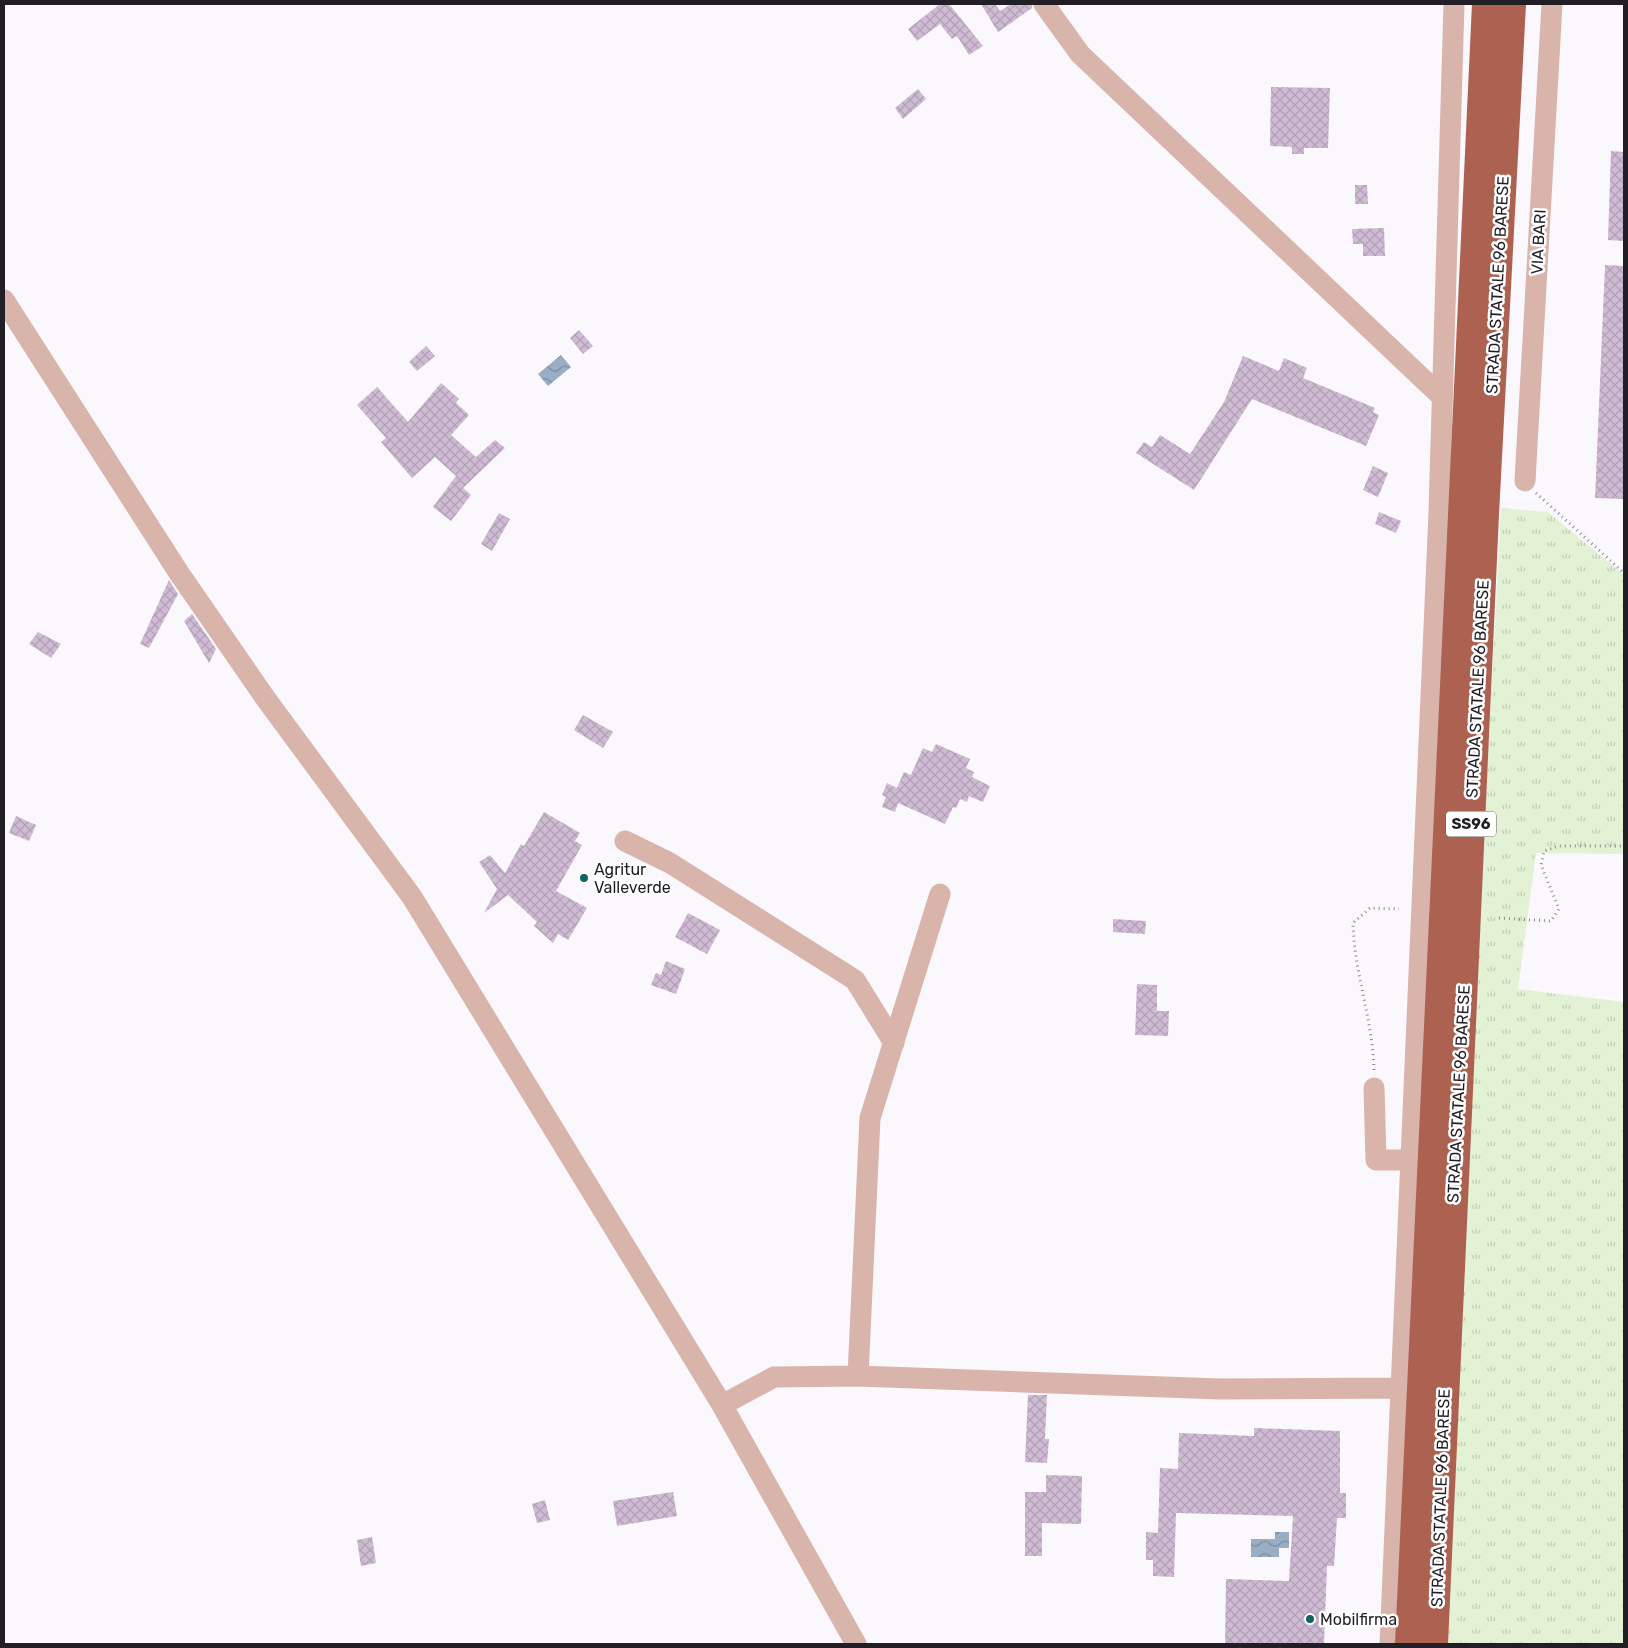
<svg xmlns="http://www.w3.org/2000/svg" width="1628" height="1648" viewBox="0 0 1628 1648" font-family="Rubik,sans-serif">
<defs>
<pattern id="grass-tufts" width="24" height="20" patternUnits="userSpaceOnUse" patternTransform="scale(1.25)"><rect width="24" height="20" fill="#e3f1d4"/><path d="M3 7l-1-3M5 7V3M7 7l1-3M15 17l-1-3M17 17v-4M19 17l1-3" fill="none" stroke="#c2ceb6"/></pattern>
<pattern id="water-waves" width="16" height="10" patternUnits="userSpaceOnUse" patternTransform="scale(1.25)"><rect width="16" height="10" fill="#99adc5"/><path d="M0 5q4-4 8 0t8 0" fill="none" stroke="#7c8ca0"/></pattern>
<pattern id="building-cross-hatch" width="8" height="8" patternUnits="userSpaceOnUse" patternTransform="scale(1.25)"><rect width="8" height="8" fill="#cfbbd4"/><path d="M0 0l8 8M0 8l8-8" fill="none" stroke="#b1a0b6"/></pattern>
</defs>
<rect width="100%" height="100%" fill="#faf8fc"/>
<path fill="url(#grass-tufts)" d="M1501,508L1548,512L1624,575V854L1536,853L1518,989L1624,1002V1644H1442Z"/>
<path fill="url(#water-waves)" d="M561,355L571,367L548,386L538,374Z
M1275,1532H1289V1548H1279V1557H1251V1539H1275Z"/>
<path fill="url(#building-cross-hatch)" d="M940,4H949L983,46L969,55L957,36L952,39L940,24L917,41L908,29Z
M981,4H995L1000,11L1011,4H1032V8L998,32Z
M1271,87L1330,88L1328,148H1304V154H1292V147L1270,146Z
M918,89L926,99L903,119L895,108Z
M1611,151L1624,152V241L1608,240Z
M1355,185H1367L1368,204H1355Z
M1384,228L1385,256H1363V244H1353L1352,229Z
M1605,265L1624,266V499L1595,498Z
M579,330L593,346L583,354L570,338Z
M426,346L435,356L417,371L409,362Z
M1243,356L1279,371L1284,358L1307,368L1303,378L1375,408L1373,412L1379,415L1366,446L1252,399L1194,490L1136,453L1144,442L1152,447L1160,435L1190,454L1224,402Z
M441,383L459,399L456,403L469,415L451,435L476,457L495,440L505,448L463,488L471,495L451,521L433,507L456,476L435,457L412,478L381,442L386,438L357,405L377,387L408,422Z
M1373,466L1388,473L1378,497L1363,490Z
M1379,512L1401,521L1396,533L1375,524Z
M499,513L510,519L492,551L481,544Z
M169,580L178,594L149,648L140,644Z
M192,614L216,649L209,663L184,621Z
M38,632L61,644L51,658L29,644Z
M583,715L613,732L603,748L574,730Z
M936,744L970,759L966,768L974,772L972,777L990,786L983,802L969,796L967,802L960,799L956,808L953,807L945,824L898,803L895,812L882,807L886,797L882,795L887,783L897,788L904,772L911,775L923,748L932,752Z
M544,812L580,833L575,841L582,845L556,891L587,908L568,940L558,934L553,943L534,926L537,922L508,895L484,913L497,889L479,862L490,855L505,873L521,844L524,846Z
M16,816L36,825L29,841L9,833Z
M688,913L720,930L707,954L675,937Z
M1113,919L1146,921L1145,934L1113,932Z
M666,961L685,969L676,994L651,985L656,973L661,975Z
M1137,984L1157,985V1011H1169L1168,1036L1135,1035Z
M1028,1395H1047L1045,1439H1049L1047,1463L1025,1462Z
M1254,1428L1340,1431V1493H1346V1518H1337L1334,1566H1327L1324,1644H1225L1226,1579L1289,1581L1293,1516L1176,1513L1174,1577L1153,1576V1560H1146V1532L1158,1533L1160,1468L1178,1469L1179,1433L1254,1436Z
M1046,1475L1082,1476L1081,1524L1042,1523V1556H1025V1492H1046Z
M673,1492L677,1516L617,1526L613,1501Z
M545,1500L550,1520L537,1523L532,1504Z
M372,1537L376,1563L361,1566L357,1540Z"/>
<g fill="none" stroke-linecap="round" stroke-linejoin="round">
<path stroke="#8e8b91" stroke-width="3" stroke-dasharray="1 4" stroke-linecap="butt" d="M1536,493L1624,573
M1499,918L1551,921L1559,909L1541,865L1544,851L1559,846H1624
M1374,1070C1373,1020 1354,973 1353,923L1370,908L1399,909"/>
<path stroke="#d9b4ab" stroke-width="21" d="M1044,4L1080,54L1442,397
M4,300L179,573L266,699L412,897L722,1405L856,1644
M1525,481L1552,4
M625,841L670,863L855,980L894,1043
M1374,1088L1376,1160H1411
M858,1376L870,1118L940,894
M722,1405L774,1377L858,1376L1221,1389L1402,1388
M1390,1644L1439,512L1454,4"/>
<path stroke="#ad6251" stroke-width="28" d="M1409,1644L1486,4
M1434,1644L1485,514L1512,4"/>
</g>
<g fill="#126364" stroke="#fff" stroke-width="2">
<circle cx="584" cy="878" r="5"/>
<circle cx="1310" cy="1619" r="5"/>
</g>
<g text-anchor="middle" stroke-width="5" stroke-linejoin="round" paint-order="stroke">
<rect fill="#fff" stroke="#646266" stroke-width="1" x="1446" y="811.5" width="50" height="25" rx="4"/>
<g font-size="15" font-weight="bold" fill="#211e25">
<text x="1471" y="829">SS96</text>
</g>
<g font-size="16" fill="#211e25" stroke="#fff">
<text transform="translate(1538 242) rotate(-87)" y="6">VIA BARI</text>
<text transform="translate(1497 285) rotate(-87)" y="6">STRADA STATALE 96 BARESE</text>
<text transform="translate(1477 689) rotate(-87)" y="6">STRADA STATALE 96 BARESE</text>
<text transform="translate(1458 1094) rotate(-87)" y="6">STRADA STATALE 96 BARESE</text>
<text transform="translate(1440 1498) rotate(-88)" y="6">STRADA STATALE 96 BARESE</text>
</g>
<g font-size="16" fill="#211e25" stroke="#fff" text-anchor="start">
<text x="594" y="875">Agritur<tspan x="594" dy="18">Valleverde</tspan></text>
<text x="1320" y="1625">Mobilfirma</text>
</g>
</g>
<rect width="1628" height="1648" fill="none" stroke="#211e25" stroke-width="10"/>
</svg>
